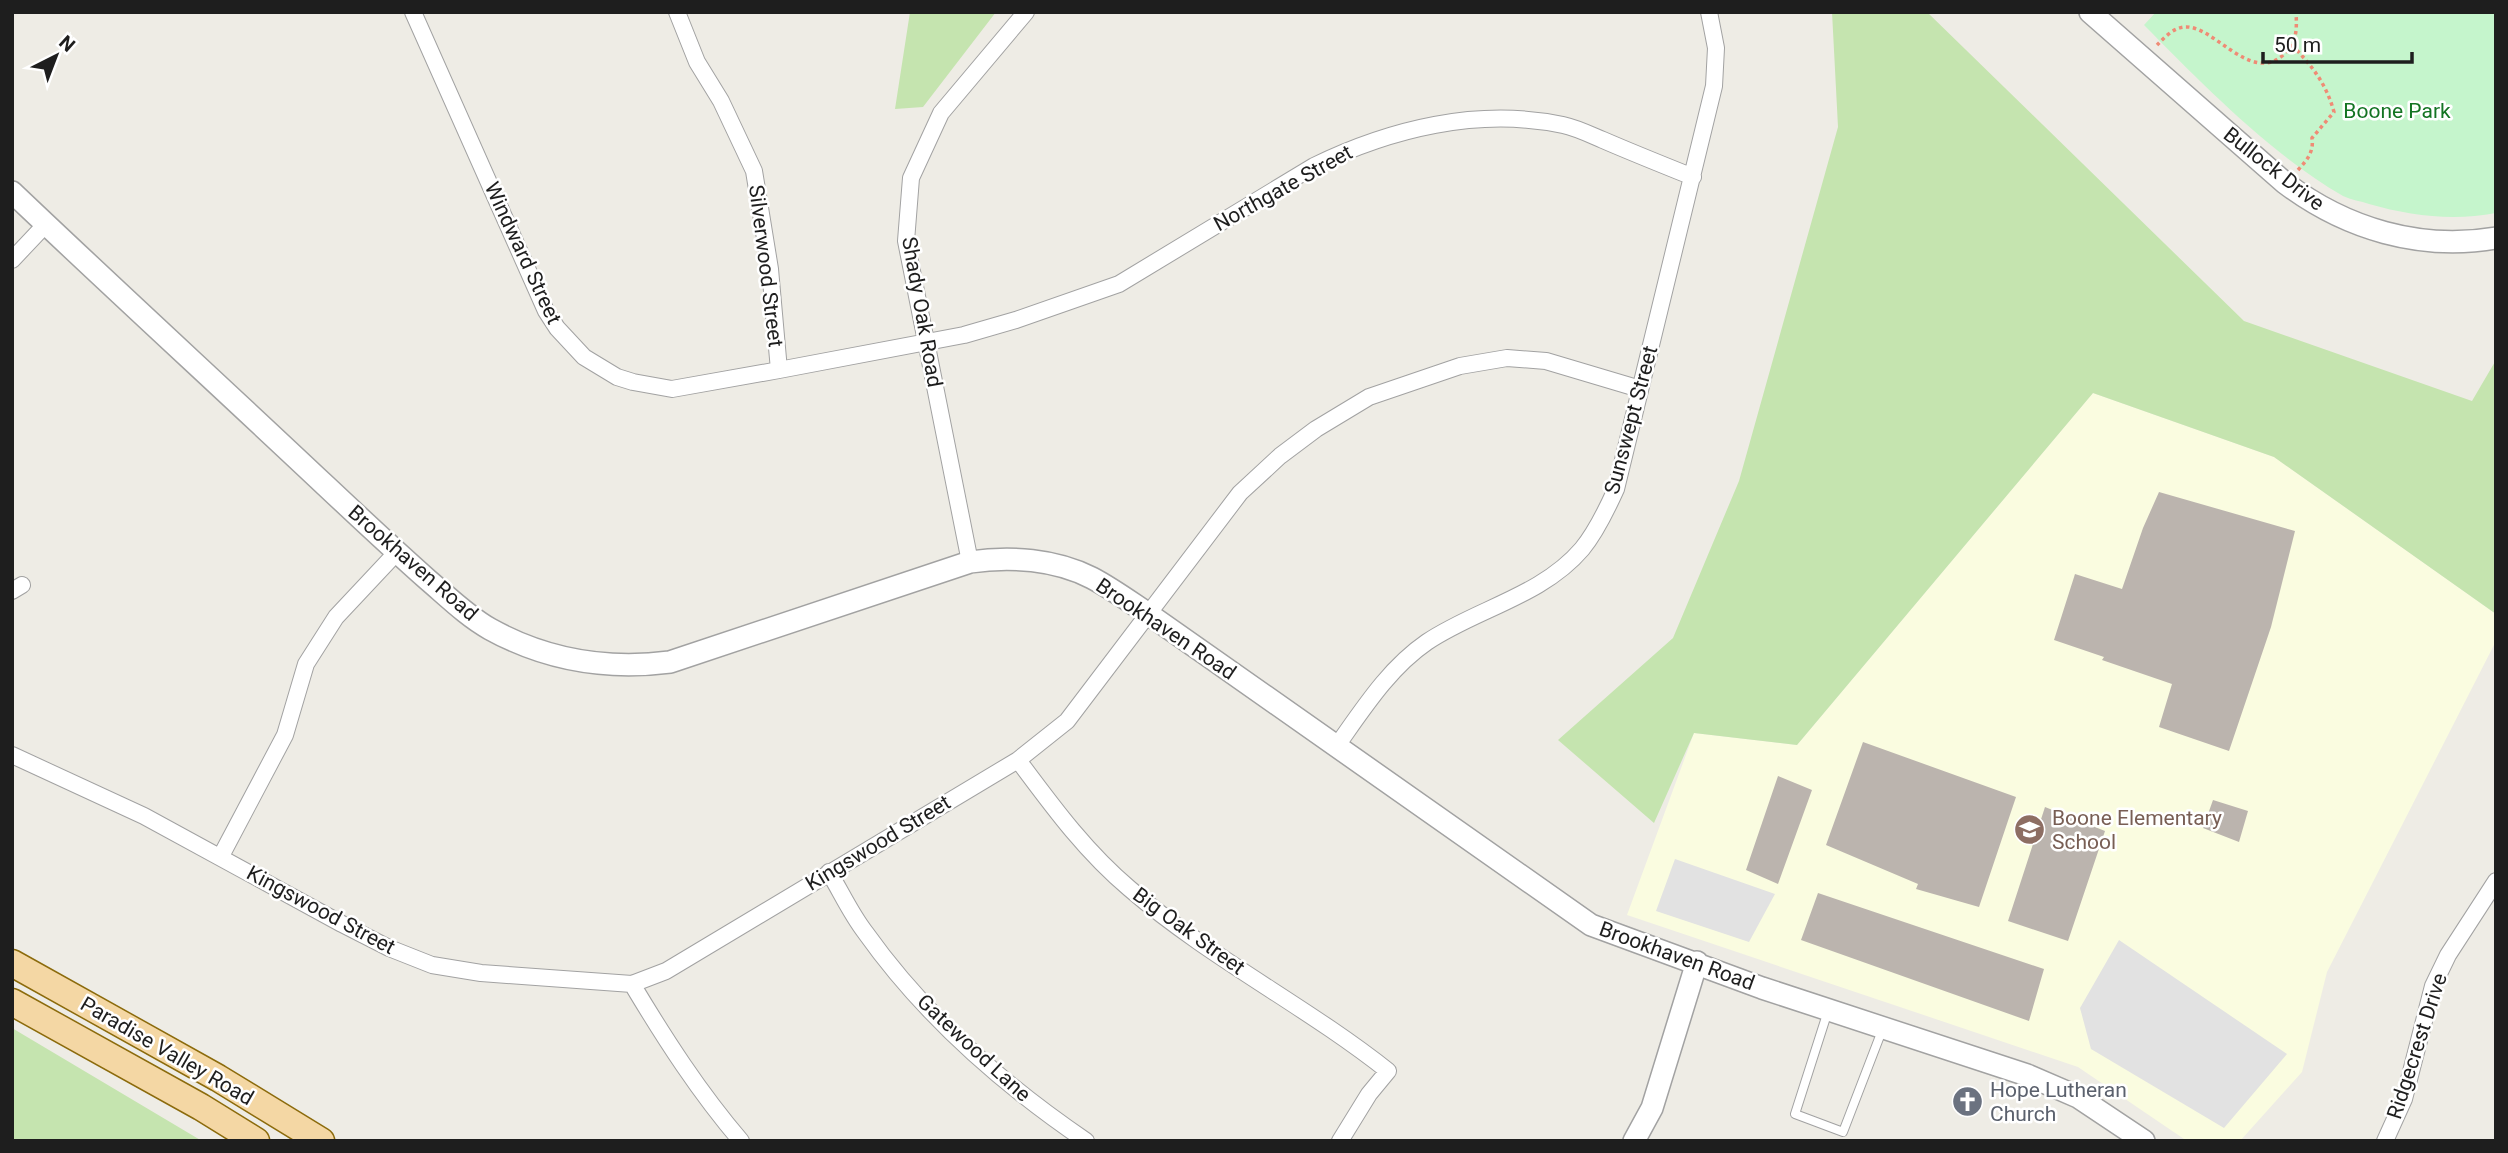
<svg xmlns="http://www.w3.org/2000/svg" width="2508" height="1153" viewBox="0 0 2508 1153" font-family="Roboto,sans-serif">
<rect width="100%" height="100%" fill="#eeece5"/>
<path fill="#fafce0" d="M2093,393L2274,457L2496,614V641L2327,972L2302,1072L2240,1141H2187L2078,1067L1627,915L1694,733L1797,745Z"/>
<path fill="#c5e4af" d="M910,12H996L923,107L895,109Z
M1832,12H1927L2244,321L2472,401L2496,360V614L2274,457L2093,393L1797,745L1694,733L1654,823L1558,740L1673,638L1739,481L1838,127Z
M12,1028L202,1141H12Z"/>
<path fill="#c5f5cc" d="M2156,12H2496V213C2453,221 2411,216 2369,204C2361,201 2351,200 2343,196C2273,156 2201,83 2144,25Z"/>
<path fill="#e2e2e2" d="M1675,859L1775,894L1749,942L1656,911Z
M2119,940L2287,1054L2224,1128L2091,1049L2080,1008Z"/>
<path fill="#bbb4ae" d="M2159,492L2295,531L2271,627L2229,751L2159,727L2172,684L2102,660L2104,657L2054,640L2075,574L2122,589L2143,528Z
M1863,742L2016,797L1979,907L1916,889L1918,884L1826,845Z
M1778,776L1812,790L1778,884L1746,870Z
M2213,800L2248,811L2239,842L2203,828Z
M2045,807L2105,831L2068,941L2008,921Z
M1818,893L2044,969L2029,1021L1801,940Z"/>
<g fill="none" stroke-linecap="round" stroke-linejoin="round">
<defs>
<path id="service" d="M1828,1011L1795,1114L1843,1132L1883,1028"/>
<path id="minor" d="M413,12L546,311L557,328L584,357L617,377L633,382L672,389L779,370L964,335L1016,320L1119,284L1314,166C1390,129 1478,107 1563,125C1577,128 1591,135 1603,140C1633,153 1663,165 1693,177
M677,12L697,62L721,101L754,171L770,269L779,370
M12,260L46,224
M970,562L906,241L911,178L941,113L1026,12
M12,591L22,585
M1336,747C1363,709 1389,668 1427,642C1476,609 1542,596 1582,549C1596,532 1607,509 1616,489L1714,86L1716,48L1709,12
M12,755L144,816L342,924L389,948L432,965L481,973L632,984L666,971L1018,760L1067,721L1240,493L1280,456L1316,429L1369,397L1460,366L1507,358L1546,361L1640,389
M1018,760C1053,807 1085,851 1130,889C1210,958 1306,1006 1388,1071L1369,1094L1340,1141
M221,856L285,735L306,664L336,617L397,552
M829,872C841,892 851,914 865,932C924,1015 1002,1084 1086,1141
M632,984C665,1039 699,1092 741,1141
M2385,1141L2404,1099L2433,986L2448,955L2496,881"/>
<path id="tertiary" d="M2090,12L2285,183C2346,229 2420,251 2496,238
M12,192C116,291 222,388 326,486C360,518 393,549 428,580C448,597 467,616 490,629C546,660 607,670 670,662L970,562C1010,556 1055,559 1092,578C1111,588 1129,601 1147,613L1591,925L1762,988L2027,1075L2078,1097L2144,1141
M1634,1141L1652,1108L1697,962"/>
<path id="primary" d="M12,963L218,1078L321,1141
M12,1002L201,1107L256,1141"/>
</defs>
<use href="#service" stroke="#a2a2a2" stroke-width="10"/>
<use href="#minor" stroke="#a2a2a2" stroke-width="18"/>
<use href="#tertiary" stroke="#a2a2a2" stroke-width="24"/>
<use href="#primary" stroke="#8c6b0c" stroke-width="29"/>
<path stroke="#ef8b75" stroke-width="3.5" stroke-dasharray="3.5 3.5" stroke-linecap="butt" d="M2157,45C2164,38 2173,28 2184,27C2213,24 2249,83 2282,56C2297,43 2297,31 2296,12
M2292,45C2312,66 2326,83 2334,112L2312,138C2314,152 2307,160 2298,170"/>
<use href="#service" stroke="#fff" stroke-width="8"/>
<use href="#minor" stroke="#fff" stroke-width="16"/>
<use href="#tertiary" stroke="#fff" stroke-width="21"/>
<use href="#primary" stroke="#f4d7a4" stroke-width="26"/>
</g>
<defs>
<symbol id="school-disc" viewBox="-11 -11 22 22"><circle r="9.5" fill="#8d6e63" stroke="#fff"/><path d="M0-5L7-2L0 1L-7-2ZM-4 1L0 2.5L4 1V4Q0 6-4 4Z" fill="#fff"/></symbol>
<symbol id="church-disc" viewBox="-11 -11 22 22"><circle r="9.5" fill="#6b7280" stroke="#fff"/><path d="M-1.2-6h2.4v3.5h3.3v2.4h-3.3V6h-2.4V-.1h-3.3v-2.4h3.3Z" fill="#fff"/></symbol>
</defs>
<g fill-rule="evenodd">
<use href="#school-disc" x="2012" y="812" width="35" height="35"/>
<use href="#church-disc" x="1950" y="1084" width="35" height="35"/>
</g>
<g text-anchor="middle" stroke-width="5" stroke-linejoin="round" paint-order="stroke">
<g font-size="21" fill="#147423" stroke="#fff">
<text x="2397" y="118">Boone Park</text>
</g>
<g font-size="21" fill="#1e1e1e" stroke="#fff">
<text transform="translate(2274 169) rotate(38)" y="7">Bullock Drive</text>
<text transform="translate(1283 188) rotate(-29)" y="7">Northgate Street</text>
<text transform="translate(523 253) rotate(65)" y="7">Windward Street</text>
<text transform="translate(766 266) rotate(83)" y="7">Silverwood Street</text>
<text transform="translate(922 312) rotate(80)" y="7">Shady Oak Road</text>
<text transform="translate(1631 420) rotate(-75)" y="7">Sunswept Street</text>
<text transform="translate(413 563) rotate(41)" y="7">Brookhaven Road</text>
<text transform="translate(1166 629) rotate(34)" y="7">Brookhaven Road</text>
<text transform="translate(878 843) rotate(-31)" y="7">Kingswood Street</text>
<text transform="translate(321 910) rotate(28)" y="7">Kingswood Street</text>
<text transform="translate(1189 931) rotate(36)" y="7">Big Oak Street</text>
<text transform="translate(1677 956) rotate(20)" y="7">Brookhaven Road</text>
<text transform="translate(2417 1046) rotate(-72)" y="7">Ridgecrest Drive</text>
<text transform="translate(974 1048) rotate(43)" y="7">Gatewood Lane</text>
<text transform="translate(167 1051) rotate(30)" y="7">Paradise Valley Road</text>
</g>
<g font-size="21" fill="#785e54" stroke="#fff" text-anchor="start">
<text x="2052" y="825">Boone Elementary<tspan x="2052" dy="24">School</tspan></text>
</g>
<g font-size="21" fill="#5b616d" stroke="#fff" text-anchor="start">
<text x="1990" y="1097">Hope Lutheran<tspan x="1990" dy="24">Church</tspan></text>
</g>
</g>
<rect width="2508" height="1153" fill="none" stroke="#1e1e1e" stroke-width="28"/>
<g transform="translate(56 56) rotate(42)" stroke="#ffffff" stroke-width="5" paint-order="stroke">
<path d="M0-5L12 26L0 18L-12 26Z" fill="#1e1e1e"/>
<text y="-10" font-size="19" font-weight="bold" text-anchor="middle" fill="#1e1e1e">N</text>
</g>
<path d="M2263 52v10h149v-10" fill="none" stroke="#1e1e1e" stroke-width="3.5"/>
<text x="2274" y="52" font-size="21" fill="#1e1e1e" stroke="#ffffff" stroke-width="5" paint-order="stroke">50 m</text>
</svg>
